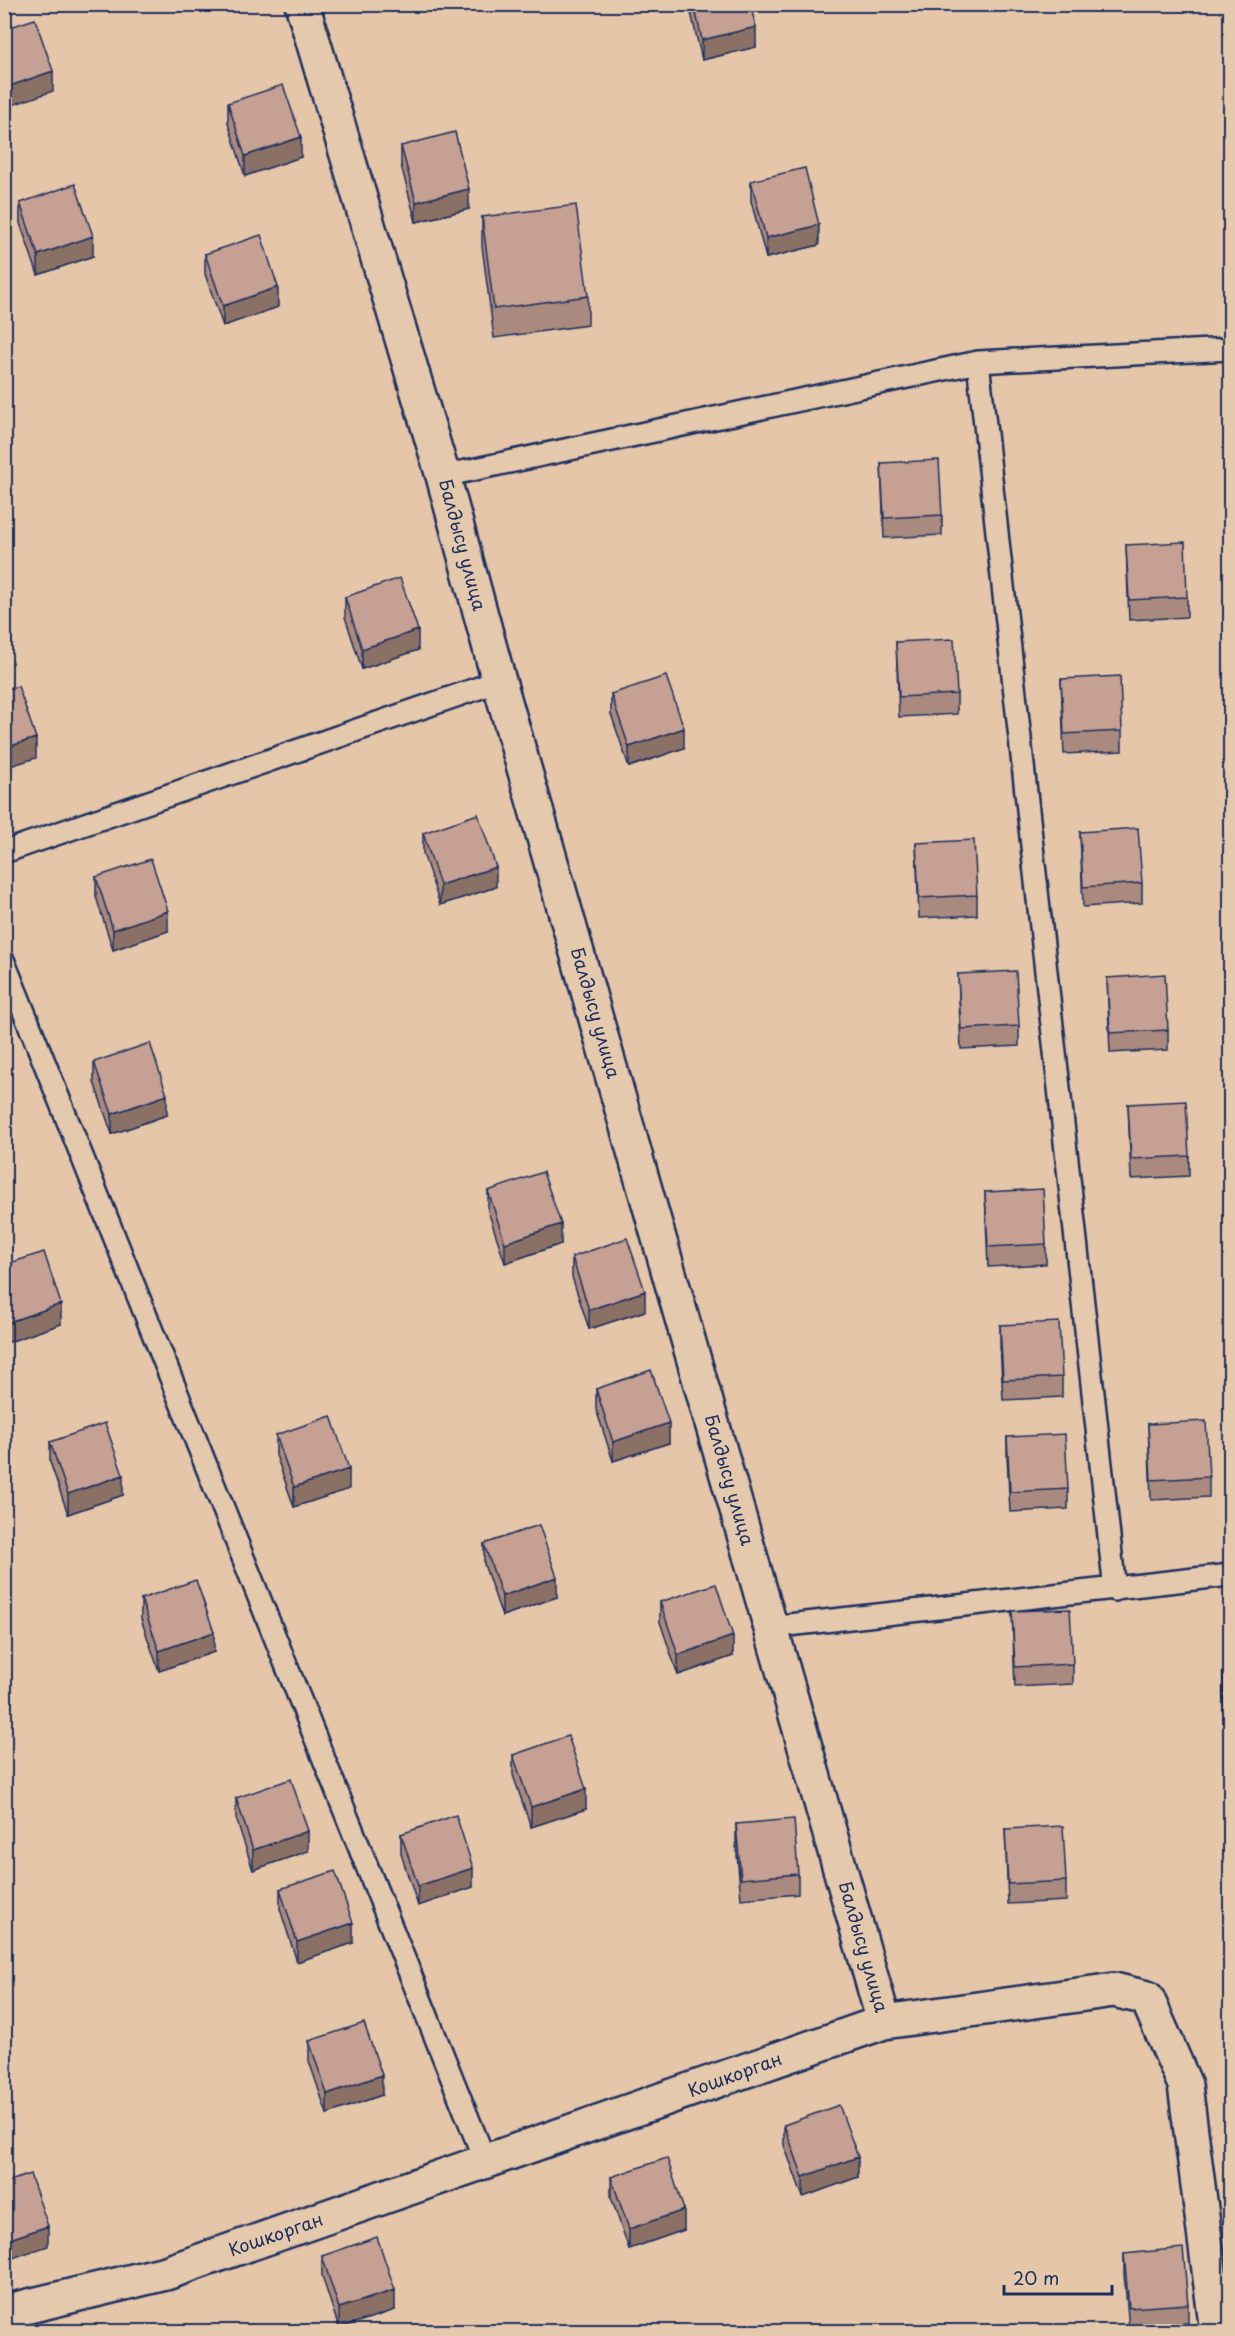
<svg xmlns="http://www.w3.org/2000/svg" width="1235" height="2336" viewBox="0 0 1235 2336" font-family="'Playpen Sans',sans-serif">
<rect width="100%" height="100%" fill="#e6c6a9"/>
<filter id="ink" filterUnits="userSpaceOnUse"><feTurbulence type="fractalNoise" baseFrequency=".0167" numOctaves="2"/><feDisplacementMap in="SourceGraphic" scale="12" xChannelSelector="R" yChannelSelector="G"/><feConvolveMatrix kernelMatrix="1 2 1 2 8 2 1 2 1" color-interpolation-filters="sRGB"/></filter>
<g filter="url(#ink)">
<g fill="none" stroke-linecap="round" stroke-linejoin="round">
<defs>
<path id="service" d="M978,362L1115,1590
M443,476L978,362L1230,349
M4,852L499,681
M4,962L486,2163
M771,1627L1230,1575"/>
<path id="minor" d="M302,4L443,476L499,681L884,2022
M4,2312L166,2273L884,2022L1114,1990L1147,1998L1185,2085L1217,2332"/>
</defs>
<use href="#service" stroke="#1b2f5e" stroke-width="26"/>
<use href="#minor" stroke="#1b2f5e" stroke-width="38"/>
<use href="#service" stroke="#e5c9ac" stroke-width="21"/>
<use href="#minor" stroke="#e5c9ac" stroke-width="33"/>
</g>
<path fill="#aa8a7e" stroke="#1b2f5e" stroke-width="1.5" d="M689,4H750L756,47L702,60Z
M228,103L301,157L245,176L228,123Z
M401,146L469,209L416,222L401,165Z
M751,181L819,245L766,258L751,201Z
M20,203L93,256L38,275L20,223Z
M482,217L588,296V325L494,338L482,246Z
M205,254L278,307L223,326L205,274Z
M881,463L942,515V535L884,538Z
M1126,545L1187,597V617L1129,620Z
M345,597L418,650L362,669L345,617Z
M896,642L957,694V714L899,717Z
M1061,679L1122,731V751L1064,754Z
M611,694L684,748L629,767L611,714Z
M1080,832L1142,883V903L1083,907Z
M423,833L496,887L440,905L423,853Z
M916,843L977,895V915L919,918Z
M96,877L168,931L113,950L96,897Z
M958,974L1019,1026V1046L961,1049Z
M1107,978L1168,1030V1050L1110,1053Z
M94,1062L167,1115L112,1134L94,1082Z
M1128,1104L1189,1156V1176L1131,1179Z
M488,1191L561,1244L505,1263L488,1211Z
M985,1192L1046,1244V1264L988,1267Z
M572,1257L645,1311L589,1329L572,1277Z
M4,1265L61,1324L6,1343L4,1338Z
M1000,1325L1062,1377V1397L1003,1400L1000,1345Z
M596,1389L669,1443L613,1461L596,1409Z
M1148,1424L1209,1477V1497L1151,1500Z
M276,1435L349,1489L294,1507L276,1455Z
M1007,1437L1068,1489V1509L1010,1512L1007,1456Z
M50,1442L123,1495L68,1514L50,1462Z
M484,1544L557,1597L502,1616L484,1564Z
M141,1599L214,1652L159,1671L141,1619Z
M660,1602L733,1656L678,1675L660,1622Z
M1012,1611L1073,1664V1684L1015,1687Z
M1230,1672V1748H1226L1223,1693V1673Z
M513,1755L586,1809L531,1827L513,1775Z
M236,1798L308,1851L253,1870L236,1818Z
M736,1824L798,1874V1894L741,1899L736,1844Z
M1005,1829L1066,1881V1901L1008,1904Z
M401,1834L473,1887L418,1906L401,1854Z
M280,1889L353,1943L297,1962L280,1909Z
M309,2041L382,2095L327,2114L309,2061Z
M784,2125L858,2177L803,2197L784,2145Z
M611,2177L684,2230L629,2249L611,2197Z
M1124,2254L1188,2304V2323L1129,2328L1124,2274Z
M322,2256L395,2310L339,2328L322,2276Z"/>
<path fill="#8b7066" stroke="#1b2f5e" stroke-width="1.5" d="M756,27V47L702,60V40Z
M53,71V91L4,108V88Z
M301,137V157L245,176V156Z
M469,189V209L416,222V202Z
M819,225V245L766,258V238Z
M93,236V256L38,275V255Z
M278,287V307L223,326V306Z
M418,630V650L362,669V649Z
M684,728V748L629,767V747Z
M36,738V758L4,768V748Z
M496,867V887L440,905V885Z
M168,911V931L113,950V930Z
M167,1095V1115L112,1134V1114Z
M561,1224V1244L505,1263V1243Z
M645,1291V1311L589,1329V1310Z
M61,1304V1324L6,1343V1323Z
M669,1423V1443L613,1461V1442Z
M349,1469V1489L294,1507V1487Z
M123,1475V1495L68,1514V1494Z
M557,1577V1597L502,1616V1596Z
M214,1632V1652L159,1671V1651Z
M733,1636V1656L678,1675V1655Z
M586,1789V1809L531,1827V1807Z
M308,1831V1851L253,1870V1850Z
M473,1868V1887L418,1906V1886Z
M353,1923V1943L297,1962V1942Z
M382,2075V2095L327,2114V2094Z
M858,2157V2177L803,2197V2177Z
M684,2210V2230L629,2249V2229Z
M48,2226V2246L4,2261V2241Z
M395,2290V2310L339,2328V2308Z"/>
<path fill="#c6a092" stroke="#1b2f5e" stroke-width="1.5" d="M694,4H750L756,27L702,40Z
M35,19L53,71L4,88V29Z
M283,85L301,137L245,156L228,103Z
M455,132L469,189L416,202L401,146Z
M805,168L819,225L766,238L751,181Z
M75,184L93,236L38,255L20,203Z
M576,205L588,296L494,309L482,217Z
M261,235L278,287L223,306L205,254Z
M939,460L942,515L884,518L881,463Z
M1185,542L1187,597L1129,600L1126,545Z
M400,578L418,630L362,649L345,597Z
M954,639L957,694L899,697L896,642Z
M666,676L684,728L629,747L611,694Z
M1120,676L1122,731L1064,734L1061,679Z
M18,686L36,738L4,748V690Z
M478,814L496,867L440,885L423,833Z
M1138,828L1142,883L1083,887L1080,832Z
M974,840L977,895L919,898L916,843Z
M151,859L168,911L113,930L96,877Z
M1016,971L1019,1026L961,1029L958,974Z
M1165,974L1168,1030L1110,1033L1107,978Z
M150,1043L167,1095L112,1114L94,1062Z
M1186,1101L1189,1156L1131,1159L1128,1104Z
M543,1172L561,1224L505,1243L488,1191Z
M1043,1189L1046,1244L988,1247L985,1192Z
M627,1238L645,1291L589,1310L572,1257Z
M44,1252L61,1304L6,1323L4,1319V1265Z
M1059,1322L1062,1377L1003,1380L1000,1325Z
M651,1370L669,1423L613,1442L596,1389Z
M331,1416L349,1469L294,1487L276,1435Z
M1206,1421L1209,1477L1151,1480L1148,1424Z
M105,1423L123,1475L68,1494L50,1442Z
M1065,1434L1068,1489L1010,1492L1007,1437Z
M539,1525L557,1577L502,1596L484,1544Z
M196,1580L214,1632L159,1651L141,1599Z
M716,1584L733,1636L678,1655L660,1602Z
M1070,1609L1073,1664L1015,1667L1012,1611Z
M1230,1672V1728H1226L1223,1673Z
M568,1736L586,1789L531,1807L513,1755Z
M291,1779L308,1831L253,1850L236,1798Z
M456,1815L473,1868L418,1886L401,1834Z
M794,1819L798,1874L741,1879L736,1824Z
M1063,1826L1066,1881L1008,1884L1005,1829Z
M335,1871L353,1923L297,1942L280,1889Z
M364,2023L382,2075L327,2094L309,2041Z
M839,2105L858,2157L803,2177L784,2125Z
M667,2158L684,2210L629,2229L611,2177Z
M30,2174L48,2226L4,2241V2183Z
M377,2237L395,2290L339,2308L322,2256Z
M1183,2248L1188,2304L1129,2308L1124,2254Z"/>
</g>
<g text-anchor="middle" stroke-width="6" stroke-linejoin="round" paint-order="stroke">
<g font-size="18" fill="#1b2f5e" stroke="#e5c9ac">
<text transform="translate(462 545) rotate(75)" y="6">Балдысу улица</text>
<text transform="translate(595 1013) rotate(74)" y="6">Балдысу улица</text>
<text transform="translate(729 1480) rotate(74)" y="6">Балдысу улица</text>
<text transform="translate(863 1947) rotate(74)" y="6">Балдысу улица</text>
<text transform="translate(735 2075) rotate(-20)" y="6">Кошкорган</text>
<text transform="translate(276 2235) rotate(-19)" y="6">Кошкорган</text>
</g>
</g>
<rect width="1235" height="2336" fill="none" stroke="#e5c9ac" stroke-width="24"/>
<rect x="12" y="12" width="1211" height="2312" fill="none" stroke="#1b2f5e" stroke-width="2" filter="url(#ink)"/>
<path d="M1004 2285v9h108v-9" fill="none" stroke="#1b2f5e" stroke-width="3"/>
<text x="1013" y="2285" font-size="18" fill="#1b2f5e" stroke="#e5c9ac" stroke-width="4.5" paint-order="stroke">20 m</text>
</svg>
